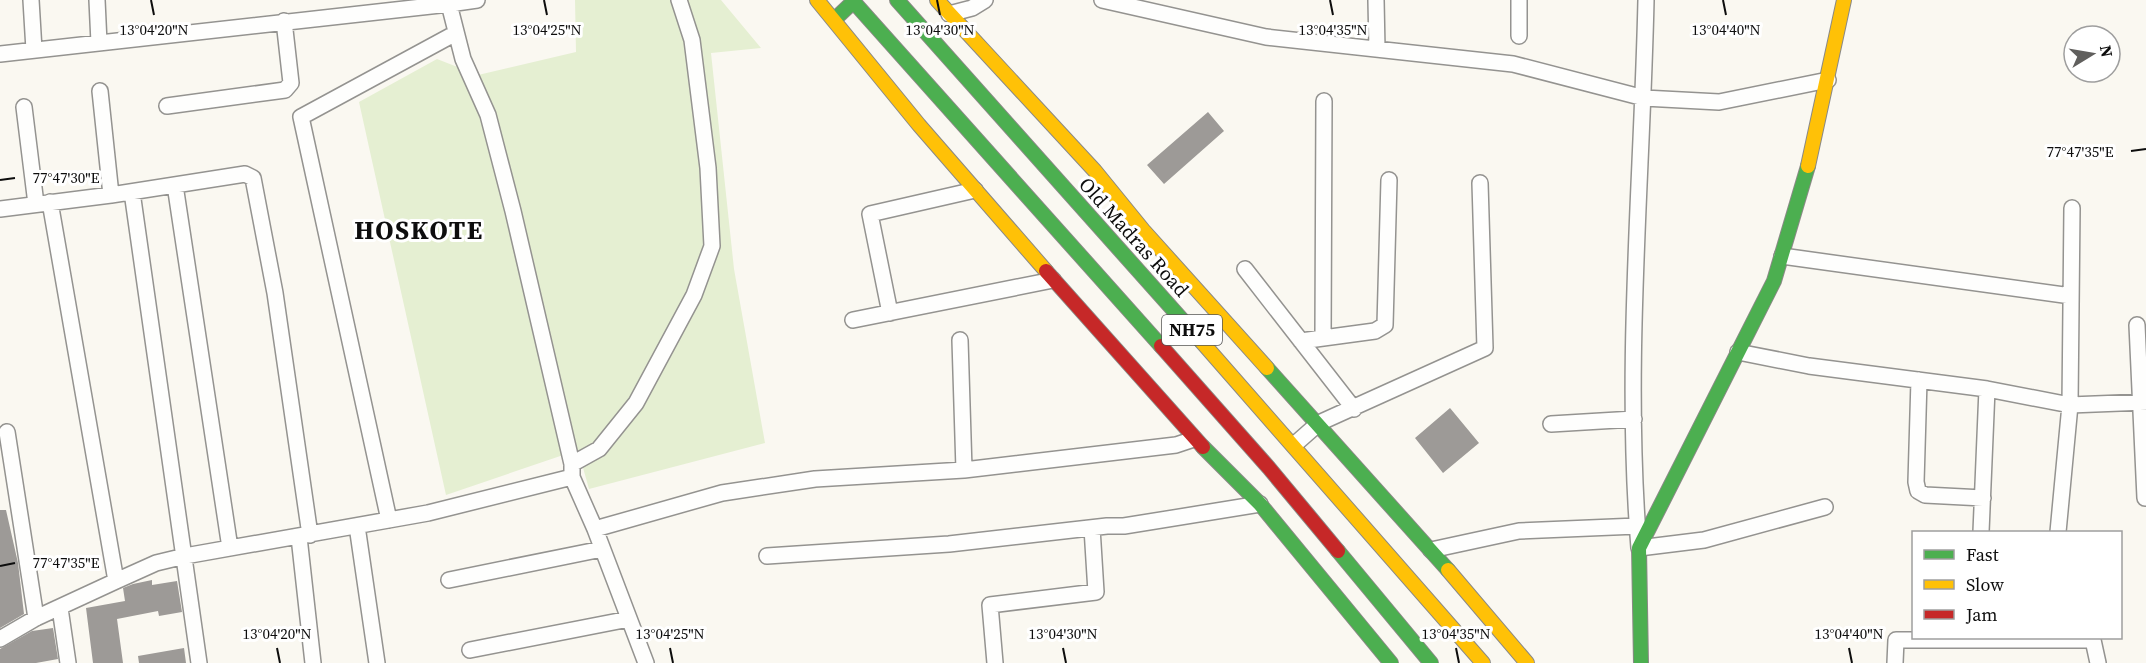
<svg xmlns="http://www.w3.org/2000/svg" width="2146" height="663" viewBox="0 0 2146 663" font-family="'Source Serif 4',serif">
<rect width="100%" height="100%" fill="#faf8f1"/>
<path fill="#e5efd2" d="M575,0H721L761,48L711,53L734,269L765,443L589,489L578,450L446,495L359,102L437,59L478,75L576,52Z"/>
<path fill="#9d9a97" d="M1208,112L1224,131L1164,184L1147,165Z
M1450,408L1479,443L1443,473L1415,438Z
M0,510H6L18,563L24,614L0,628Z
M152,580V585L177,581L182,612L159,616L158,611L117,619L123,663H93L86,608L125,601L123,588L133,584Z
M53,628L58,659L36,663H0V649L32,631Z
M184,648L186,663H139L138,656Z"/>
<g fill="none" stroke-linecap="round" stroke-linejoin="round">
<defs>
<path id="street" d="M31,0L34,50
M97,0L99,43
M477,0L449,4L463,59L488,115L513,211L572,464V477L595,529
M1102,0L1266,37L1513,64L1644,98L1719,102L1828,80
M1376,0L1377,49
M1519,0V36
M1646,0C1642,183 1624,366 1639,548L1704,540L1825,507
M949,14L972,8L985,0
M0,54L449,4V0
M100,91L111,195
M167,106L285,90L291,83L284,21
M24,107L36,204
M175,185L230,548
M132,192L199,663
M50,202L116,581
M0,209L111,195L245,174L253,178L275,293L310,535
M1782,256L2071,296
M1245,269L1354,409
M890,313L870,214L975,190
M853,320L1053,280
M2137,325L2145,498
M1323,338L1324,101
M960,340L964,470
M1301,341L1375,331L1385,325L1389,180
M1738,352L1809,366L1987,389L2070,405L2146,402
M1919,380L1916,482L1918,491L1925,495L1983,498
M1551,424L1634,419
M7,432L36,618
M1294,445L1319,423L1485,348L1480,183
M572,464L599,449L636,403L694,295L712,246L708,168L692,40L679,0
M389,520L301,117L456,33
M357,526L377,663
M1981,532L1987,389
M2058,532L2070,405L2072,208
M299,537L313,663
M1431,550L1519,531L1637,526
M767,556L949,544L1107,526H1124L1260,504
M449,580L602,549
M60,608L68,663
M0,639L36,618L116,581L156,563L185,556L428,513L572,477
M470,650L629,619
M646,663L595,529L722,493L815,479L964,470L1176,445L1194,439
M995,663L990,605L1096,592L1092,528
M1895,663L1896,640H2093L2098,663"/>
<path id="fast" d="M852,0L1161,346
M897,0L1201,341
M834,20L853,2
M1267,368L1448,570
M1203,447L1260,504L1391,663
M1338,551L1431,663
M1641,663L1639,548L1774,281L1808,166"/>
<path id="slow" d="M817,0L919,125L1046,271
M937,0L1095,171L1143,230L1267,368
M1808,166L1844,0
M1201,341L1483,663
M1448,570L1527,663"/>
<path id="jam" d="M1046,271L1203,447
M1161,346L1269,468L1338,551"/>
</defs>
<use href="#street" stroke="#949390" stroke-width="18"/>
<use href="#fast" stroke="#8a8986" stroke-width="16"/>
<use href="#slow" stroke="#8a8986" stroke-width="16"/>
<use href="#jam" stroke="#8a8986" stroke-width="16"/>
<use href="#street" stroke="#fefefd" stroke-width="15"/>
<use href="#fast" stroke="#4caf50" stroke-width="14"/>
<use href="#slow" stroke="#ffc107" stroke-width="14"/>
<use href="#jam" stroke="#c62828" stroke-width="14"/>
</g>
<path fill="none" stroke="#0d0d0d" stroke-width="2" d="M151,0L154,15M544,0L547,15M937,0L940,15M1330,0L1333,15M1723,0L1726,15M2131,151L2146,149M0,180L15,178M0,566L15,563M277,648L280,663M670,648L673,663M1063,648L1066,663M1456,648L1459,663M1849,648L1852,663"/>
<g text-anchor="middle" stroke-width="6" stroke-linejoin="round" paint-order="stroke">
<rect fill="#fff" stroke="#565656" stroke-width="1.5" x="1162" y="315" width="60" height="30" rx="4.5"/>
<g font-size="18" font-weight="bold" fill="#0d0d0d">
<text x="1192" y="336">NH75</text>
</g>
<g font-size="20" fill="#0d0d0d" stroke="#fff">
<text transform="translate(1134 237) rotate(48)" y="7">Old Madras Road</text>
</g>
<g font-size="26" font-weight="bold" letter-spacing="1.5" fill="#0d0d0d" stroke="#fff">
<text x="419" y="239">HOSKOTE</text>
</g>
</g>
<g font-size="15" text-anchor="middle" fill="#0d0d0d" stroke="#fff" stroke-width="6" stroke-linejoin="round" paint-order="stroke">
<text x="154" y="35">13°04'20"N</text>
<text x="547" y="35">13°04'25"N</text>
<text x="940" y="35">13°04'30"N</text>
<text x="1333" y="35">13°04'35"N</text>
<text x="1726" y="35">13°04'40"N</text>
<text x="2080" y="157">77°47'35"E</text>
<text x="66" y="183">77°47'30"E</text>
<text x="66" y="568">77°47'35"E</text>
<text x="277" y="639">13°04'20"N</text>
<text x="670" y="639">13°04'25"N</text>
<text x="1063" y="639">13°04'30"N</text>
<text x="1456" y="639">13°04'35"N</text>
<text x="1849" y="639">13°04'40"N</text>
</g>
<rect x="1912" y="531" width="210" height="108" fill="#ffffff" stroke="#9e9e9e" stroke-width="1.5"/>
<rect x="1924" y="550" width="30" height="9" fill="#4caf50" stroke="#9e9e9e" stroke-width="1.5"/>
<text x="1966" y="561" font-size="18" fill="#0d0d0d">Fast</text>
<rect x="1924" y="580" width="30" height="9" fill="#ffc107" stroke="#9e9e9e" stroke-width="1.5"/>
<text x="1966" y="591" font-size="18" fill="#0d0d0d">Slow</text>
<rect x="1924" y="610" width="30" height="9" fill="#c62828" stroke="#9e9e9e" stroke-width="1.5"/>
<text x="1966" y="621" font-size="18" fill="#0d0d0d">Jam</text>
<g transform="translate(2092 54) rotate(79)"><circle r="28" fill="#ffffff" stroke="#9e9e9e" stroke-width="1.5"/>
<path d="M0-4.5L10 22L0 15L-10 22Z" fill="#605f5d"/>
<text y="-9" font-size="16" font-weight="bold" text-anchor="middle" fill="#0d0d0d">N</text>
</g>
</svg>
